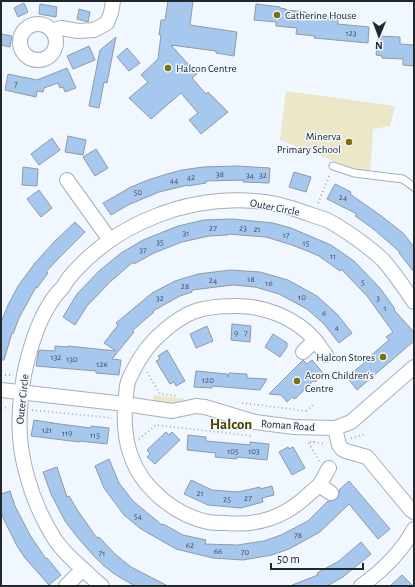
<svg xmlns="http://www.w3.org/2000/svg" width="415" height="587" viewBox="0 0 415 587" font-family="'Alegreya Sans',sans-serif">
<rect width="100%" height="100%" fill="#f0f7ff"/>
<path fill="#ebe7c7" d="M286,91L395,106L390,126L373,129L370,175L280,140Z
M154,395L184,399V409L151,408Z"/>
<path fill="#a6c7ee" stroke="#909aa6" d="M168,1H193L190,25L237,32L234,56L216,53V51L171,45L197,74L192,78L206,94L208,92L228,112L201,134L189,120L198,113L181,93L151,119L129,98L148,82L141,75L158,59L161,35H159L161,20H165Z
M24,3L28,12L18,17L14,8Z
M40,4L57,7L56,17L39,14Z
M256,4L280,7V8L286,9V10L306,12V15L338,18V24L369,27L368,43L314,38L315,36L296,34L297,28L276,26V22L254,20Z
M79,9L90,12L88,22L77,19Z
M1,34L12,36L10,47L1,45Z
M378,36L400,37V44L414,45V66L403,65V59L382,58V56L376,55Z
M116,37L107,83L104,82L99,108L89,106L100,50Z
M89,46L95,60L73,69L67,56Z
M127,48L140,63L129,71L117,57Z
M67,68L76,88L65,92L63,87L60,88L58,83L44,88L43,92L37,91L36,97L5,90L8,74L37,80Z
M68,136L86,140L83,155L65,152Z
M52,138L60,150L39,165L31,154Z
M96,149L108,168L95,176L83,157Z
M237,166L270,168L269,183L243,182L244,180L206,181V183L188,186V185L159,192L128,205L111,215L103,203L131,187L148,180L167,174L182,170L203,167Z
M23,167L38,169L37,186L22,185Z
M294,172L311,177L306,192L289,187Z
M335,184L351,192L350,194L380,215L403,233L414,247V272L399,253L400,252L371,227L355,216L357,214L327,199Z
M39,190L52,208L41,217L27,199Z
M232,219L273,223L291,228L331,245L354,261L380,288L395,309L394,310L414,332V341L357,390L347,377L369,359L368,358L389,340L386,337L393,332L367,296L341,269L340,271L319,256L307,251L292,245L266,237L227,234L228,235L209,236L182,242L154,253L134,264L133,262L110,282L87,306L75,325L63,317L77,294L99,271L121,253L143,240L178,226L204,220Z
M75,222L85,232L58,259L46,272L48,273L37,288L36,287L19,318L13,334L12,333L4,360H1V322L8,305L18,286L35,263L54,242Z
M230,270L260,272L288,280L317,296L337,314L352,333L339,343L324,324L307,309L294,302L279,294L255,287L233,285L192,290V292L180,296L153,311L154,312L132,331L134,332L112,359L121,360L119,375L96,373V371L36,366L39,350L55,351V346L68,347V346L116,351L104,343L118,325L116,323L152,293L175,281L188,277L198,274Z
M232,324L251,326L250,342L231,340Z
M207,326L213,341L196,348L190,334Z
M273,334L287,343V347L280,357L265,347Z
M167,350L185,381L176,386L174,382L170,384L156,361L160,359L158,356Z
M303,360L307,364L312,360L324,374L315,382L313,381L295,399L292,397L287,402L281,395L269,394Z
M196,371L227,374L228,377L229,373L247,374V378L267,379L260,390L212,386V388L194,387Z
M34,420L53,423H52L91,428V426L109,428L107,444L80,441V442L71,441L31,436Z
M166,432L169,435L172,432L180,440L155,464L147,457L150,454L147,450Z
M188,435L206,437V441L250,445V442L269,444L267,460L237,457V459L215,457L216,453L187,450Z
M288,447L289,449L293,447L305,468L292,475L279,452Z
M109,459L119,483L133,501L162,525L163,524L183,535L206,540L205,544L237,545L264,541L281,535L308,521L328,501H331L335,500L338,497L339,494V490L349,481L390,529L378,539L349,504L320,532L289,549L272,555L243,560L213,558L176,549L141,529L124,515L104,488L95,466Z
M57,467L67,497L69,496L78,511L97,538L99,537L115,554L131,567L168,586H135L121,578L113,573L103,565L93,555L78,538L65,521L51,494L43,472Z
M191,480L212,490L238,492L260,487V489L272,486L274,495L262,498L263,502L241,508L208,505L184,494Z
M10,491L15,506L30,535L46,559L47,558L61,575L49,585L25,558L17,546L4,520L1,511V494Z
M361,542L371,554L343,577L327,586H292V585L318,575L317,573L339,561Z
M402,575L413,586H390Z"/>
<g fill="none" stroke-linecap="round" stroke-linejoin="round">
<defs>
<path id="service" d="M333,166L354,173L403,179L414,187"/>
<path id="minor" d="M20 42a18 18 0 1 1 36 0a18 18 0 1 1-36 0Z
M52,31L61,28L78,31L94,30L107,23L111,13L113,1
M67,180L110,240
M303,352L315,340
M326,355C322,350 319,345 315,340C296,318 264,305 234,306C220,306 206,307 193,312C183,316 173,323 165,330C150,342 140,356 132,373C130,377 127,382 127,387C126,393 126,399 125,405C124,422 125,440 131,456C142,488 175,515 208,522C214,523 220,523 226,523C259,526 285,517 309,494C312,491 317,488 320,484C323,479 326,473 329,468
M1,390L125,404L172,411L196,406L205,407L255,422L294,427L335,428L351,422L414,367
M335,428L339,445L342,449L346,451L367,457L411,510L414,512
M319,485L331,493
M66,586L83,569
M102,586C96,582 91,576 85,571C74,561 62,551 54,538C42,519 33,498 27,476C17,441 18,411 24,375C29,351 36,326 49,305C53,298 58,292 63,287C66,282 70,276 74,272C119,222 188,196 254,201C272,202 293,208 309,214C315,216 321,218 327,220C344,229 368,246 382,259C394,272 404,287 414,302
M361,586C382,571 402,551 414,529"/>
</defs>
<use href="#service" stroke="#a5afbc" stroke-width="9"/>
<use href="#minor" stroke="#a5afbc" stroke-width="16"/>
<path stroke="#aab0b7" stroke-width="2" stroke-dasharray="1 3" stroke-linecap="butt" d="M318,203L330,174
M147,372L160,394L178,396
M1,375H12
M242,403L306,411L308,414
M1,407L8,408
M32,410L112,418
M306,411L313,405
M351,438L366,434
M139,439L156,425L253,436
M314,441V442H308L319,461
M314,442L326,444"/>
<use href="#service" stroke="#fff" stroke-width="7"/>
<use href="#minor" stroke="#fff" stroke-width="14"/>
</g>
<g fill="#7c6f0d" stroke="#f0f7ff" stroke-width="1.5">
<circle cx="277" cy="15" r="4"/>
<circle cx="168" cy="68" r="4"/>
<circle cx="349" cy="142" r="4"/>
<circle cx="383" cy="357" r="4"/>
<circle cx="297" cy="381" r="4"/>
</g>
<g text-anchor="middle" stroke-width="3" stroke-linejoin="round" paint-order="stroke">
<g font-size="9" fill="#444f5c">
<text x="351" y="36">123</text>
<text x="16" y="87">7</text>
<text x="220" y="177">38</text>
<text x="250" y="178">34</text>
<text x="263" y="178">32</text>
<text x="191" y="180">42</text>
<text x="174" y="183">44</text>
<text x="138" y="195">50</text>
<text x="343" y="200">24</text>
<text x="213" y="231">27</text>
<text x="243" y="231">23</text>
<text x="257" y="232">21</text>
<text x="186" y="236">31</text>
<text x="286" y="238">17</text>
<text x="160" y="245">35</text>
<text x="306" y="246">15</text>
<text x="143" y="253">37</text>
<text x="333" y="259">11</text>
<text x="251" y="282">18</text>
<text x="213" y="283">24</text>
<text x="363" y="285">5</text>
<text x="269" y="286">16</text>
<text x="185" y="289">28</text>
<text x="302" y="300">10</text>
<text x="160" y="301">32</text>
<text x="378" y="301">3</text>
<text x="385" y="311">1</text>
<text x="324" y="316">6</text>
<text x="337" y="330">4</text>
<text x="236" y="336">9</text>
<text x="246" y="336">7</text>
<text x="56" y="360">132</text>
<text x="72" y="362">130</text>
<text x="102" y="367">126</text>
<text x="208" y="383">120</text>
<text x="47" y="433">121</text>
<text x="67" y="436">119</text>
<text x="95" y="438">115</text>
<text x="233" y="454">105</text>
<text x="254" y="454">103</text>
<text x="200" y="496">21</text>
<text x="248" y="501">27</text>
<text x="227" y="502">25</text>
<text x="138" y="519">54</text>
<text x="298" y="538">78</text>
<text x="190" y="548">62</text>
<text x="218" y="554">66</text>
<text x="245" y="555">70</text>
<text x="102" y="556">71</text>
</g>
<g font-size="11" fill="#23272c" stroke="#f0f7ff" text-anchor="start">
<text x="285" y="19">Catherine House</text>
<text x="176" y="72">Halcon Centre</text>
<text x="341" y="140" text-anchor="end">Minerva<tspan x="341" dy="13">Primary School</tspan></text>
<text x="375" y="361" text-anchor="end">Halcon Stores</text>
<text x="305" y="379">Acorn Children's<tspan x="305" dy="13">Centre</tspan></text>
</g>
<g font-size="11" fill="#23272c" stroke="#f0f7ff">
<text transform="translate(275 207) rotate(11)" y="4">Outer Circle</text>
<text transform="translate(22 399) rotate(-84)" y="4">Outer Circle</text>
<text transform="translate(288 425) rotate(4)" y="4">Roman Road</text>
</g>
<g font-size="15" font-weight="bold" fill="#4d4300" stroke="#f0f7ff">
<text x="231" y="429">Halcon</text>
</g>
</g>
<rect width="415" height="587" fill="none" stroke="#23272c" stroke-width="4"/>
<g transform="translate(379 36) rotate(181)" stroke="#f0f7ff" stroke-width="3" paint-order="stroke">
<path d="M0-3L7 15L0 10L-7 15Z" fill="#23272c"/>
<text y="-6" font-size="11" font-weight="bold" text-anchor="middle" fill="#23272c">N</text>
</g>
<path d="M271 563v6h92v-6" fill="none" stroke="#23272c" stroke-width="2"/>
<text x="277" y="563" font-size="12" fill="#23272c" stroke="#f0f7ff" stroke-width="3" paint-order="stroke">50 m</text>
</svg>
